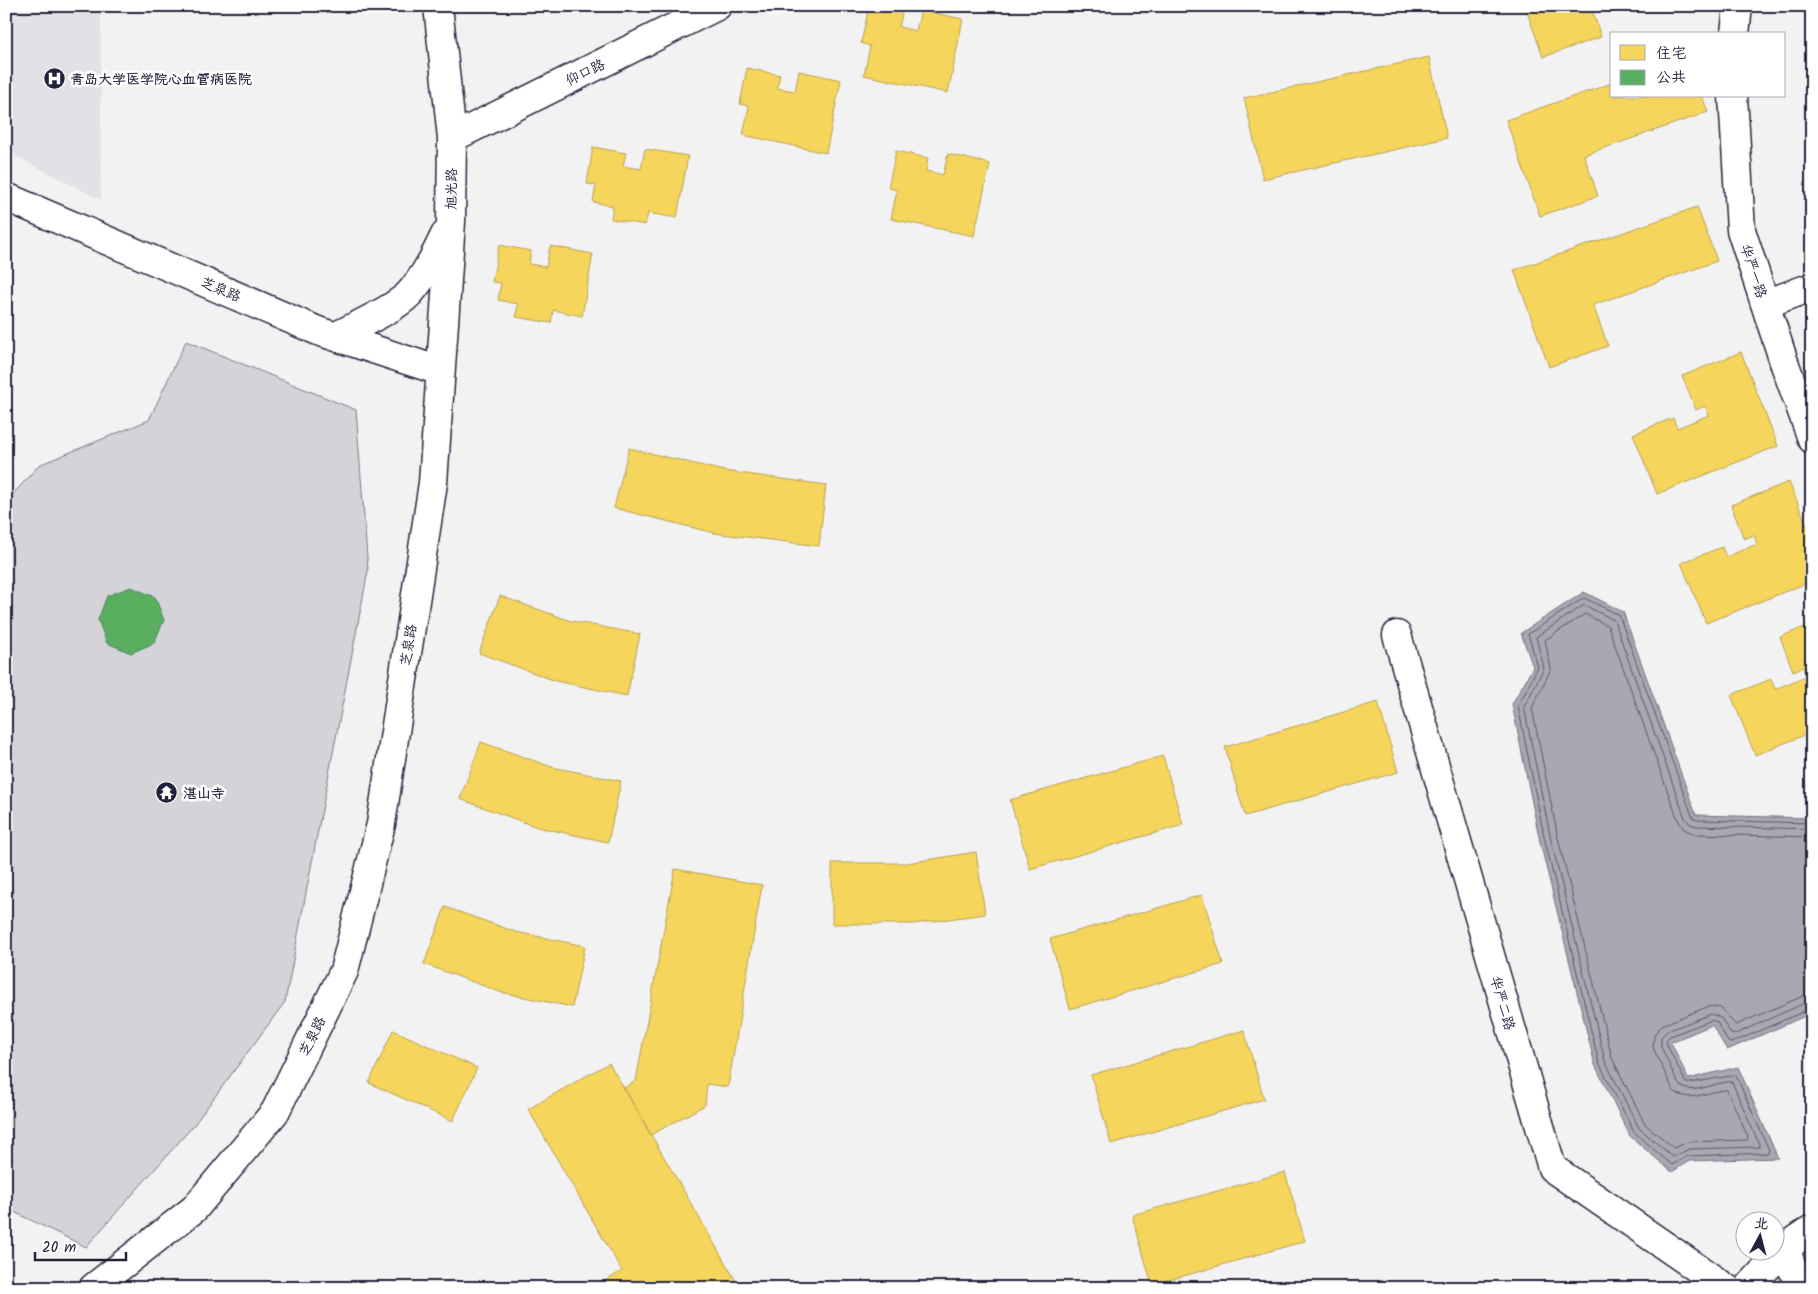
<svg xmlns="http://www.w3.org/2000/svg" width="1818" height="1294" viewBox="0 0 1818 1294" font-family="Kalam,'LXGW WenKai TC',sans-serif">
<rect width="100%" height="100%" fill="#f2f2f3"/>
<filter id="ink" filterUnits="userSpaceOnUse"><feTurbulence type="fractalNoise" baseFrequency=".02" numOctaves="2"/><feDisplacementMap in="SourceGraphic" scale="10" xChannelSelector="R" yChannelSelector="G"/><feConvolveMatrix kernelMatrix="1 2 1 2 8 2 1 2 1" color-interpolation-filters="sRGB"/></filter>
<g filter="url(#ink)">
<path fill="#e2e2e6" d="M6,6H101V200L6,151Z"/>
<path fill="#d3d3d8" stroke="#7a7a8a" d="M186,341L356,410L368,571L285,1002L193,1126L86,1247L6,1208V502L39,465L149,420Z"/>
<path fill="#a8a8b2" stroke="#727282" d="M1584,592L1623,612L1696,815L1812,818V1013L1727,1050L1712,1025L1671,1042L1688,1079L1738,1067L1778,1158L1689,1161L1672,1172L1630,1136L1595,1065L1540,842L1512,704L1533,667L1521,633Z"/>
<path fill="#f6d55c" stroke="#b69f52" d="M1525,6H1591L1601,37L1543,57Z
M869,7L902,14L899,27L916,31L921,10L963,19L948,93L864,75L870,46L861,43Z
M1429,57L1447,138L1263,179L1244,98Z
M747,68L780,75L777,88L795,91L799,71L841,80L826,153L743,135L749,106L740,104Z
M1612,83V96H1702L1708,112L1584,155L1598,196L1540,216L1506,120Z
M593,147L626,153L623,166L641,169L645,149L688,156L677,218L648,213L645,225L611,219L613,206L593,202L596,185L587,184Z
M896,151L928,158L926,171L943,175L948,154L990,164L974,236L891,219L897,190L888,188Z
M1697,207L1717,261L1593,305L1608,346L1549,367L1514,270Z
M499,245L531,251L529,264L546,267L550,246L593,254L582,316L553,310L551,323L516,317L518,304L498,300L501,283L492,282Z
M1741,352L1778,446L1657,494L1633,434L1673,418L1677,428L1709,415L1705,406L1696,410L1682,376Z
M629,448L724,471L826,485L819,546L714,533L614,508Z
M1789,482L1812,538V581L1706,623L1681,563L1722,547L1726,557L1757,544L1754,535L1744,539L1731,505Z
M500,596L571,621L640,634L627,696L556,681L479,653Z
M1812,624V732L1755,755L1731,695L1771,679L1775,689L1806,676L1803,667L1793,671L1780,637Z
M1378,702L1398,772L1245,816L1225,747Z
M481,742L552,767L621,781L608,842L537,827L460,799Z
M1163,756L1183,825L1030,869L1010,800Z
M976,852L985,914L913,924H832V863H907Z
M675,869L762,885L728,1087L707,1084L705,1105L651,1135L624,1088L636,1081Z
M1202,895L1223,964L1070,1009L1050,939Z
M445,907L516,932L585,946L572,1007L500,992L424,964Z
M393,1030L477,1068L453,1121L369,1083Z
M1244,1030L1264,1099L1111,1144L1091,1075Z
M609,1063L624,1088L740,1288H593L622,1271L528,1109Z
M1285,1172L1305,1241L1152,1285L1132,1215Z"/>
<path fill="#5aae61" stroke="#498456" d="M131,587L155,597L164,620L154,643L131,653L107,643L98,620L107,596Z"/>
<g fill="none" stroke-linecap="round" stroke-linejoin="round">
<path stroke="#58586b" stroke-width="1" d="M1812,823L1697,820L1693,818L1619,615L1584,598L1528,634L1538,667L1518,706L1545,841L1599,1063L1634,1132L1672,1165L1688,1156L1768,1153L1769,1150L1736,1075L1690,1083H1686L1667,1045L1666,1040L1670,1036L1712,1020L1717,1022L1728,1042L1731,1043L1812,1008
M1812,829L1697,826L1690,824L1685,818L1614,620L1584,605L1536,637L1544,668L1524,707L1551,840L1605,1061L1639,1128L1673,1157L1689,1149L1759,1147V1144L1732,1082C1716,1080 1690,1099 1678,1083L1661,1047V1037L1667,1031L1711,1014L1721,1018L1731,1034L1733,1035L1805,1003L1812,1002
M1812,837L1695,834L1684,829L1678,820L1608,626L1585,614L1545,640L1551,669L1532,708L1558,838L1612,1058L1645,1124L1674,1148L1688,1142L1747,1140L1748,1137L1727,1090C1709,1090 1688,1105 1673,1090L1653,1048L1654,1035L1662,1025L1707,1007C1727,1004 1725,1017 1736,1025L1803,996L1812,994"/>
<defs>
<path id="street" d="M1735,34L1738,6
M1733,96L1741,230L1784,362L1812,439
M452,138L717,6
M6,197L318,331L440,371
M1765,304L1812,287
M336,336C356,326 393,310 409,294C425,276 435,256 445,235
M1397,635L1552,1168L1726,1288
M1785,1248L1800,1288
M93,1288L194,1209L275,1112L344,971L381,824L433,483L451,222L452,138L438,6
M1748,1288L1785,1248L1812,1229"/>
</defs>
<use href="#street" stroke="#22223b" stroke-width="31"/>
<use href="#street" stroke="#fff" stroke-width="28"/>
</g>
</g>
<defs>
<symbol id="hospital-disc" viewBox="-11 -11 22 22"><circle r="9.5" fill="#22223b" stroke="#fff"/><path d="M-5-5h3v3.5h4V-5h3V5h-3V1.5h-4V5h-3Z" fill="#fff"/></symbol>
<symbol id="temple-disc" viewBox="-11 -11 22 22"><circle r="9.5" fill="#22223b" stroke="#fff"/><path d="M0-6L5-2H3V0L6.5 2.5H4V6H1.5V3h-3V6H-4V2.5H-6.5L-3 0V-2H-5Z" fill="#fff"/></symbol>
</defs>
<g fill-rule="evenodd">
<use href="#hospital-disc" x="42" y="66" width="25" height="25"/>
<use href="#temple-disc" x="154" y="780" width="25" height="25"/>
</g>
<g text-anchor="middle" stroke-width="5" stroke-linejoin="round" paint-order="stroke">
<g font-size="14" fill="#22223b" stroke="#fff">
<text transform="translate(585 72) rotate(-26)" y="5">仰口路</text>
<text transform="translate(451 189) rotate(-89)" y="5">旭光路</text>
<text transform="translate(1754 271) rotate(72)" y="5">华严一路</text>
<text transform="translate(221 289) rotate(23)" y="5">芝泉路</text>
<text transform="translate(408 645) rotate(-81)" y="5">芝泉路</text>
<text transform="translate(1503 1003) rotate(74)" y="5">华严二路</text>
<text transform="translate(312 1036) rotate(-64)" y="5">芝泉路</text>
</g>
<g font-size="14" font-weight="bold" fill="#22223b" stroke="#fff" text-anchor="start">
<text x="70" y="84">青岛大学医学院心血管病医院</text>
<text x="183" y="798">湛山寺</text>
</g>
</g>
<rect width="1818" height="1294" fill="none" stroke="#fff" stroke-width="25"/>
<rect x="12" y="12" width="1793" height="1269" fill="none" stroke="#22223b" stroke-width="2" filter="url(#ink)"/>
<rect x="1610" y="32" width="175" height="65" fill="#ffffff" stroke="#a7a7b1"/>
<rect x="1620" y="45" width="25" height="15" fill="#f6d55c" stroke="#a7a7b1"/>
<text x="1656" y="58" font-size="15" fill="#22223b">住宅</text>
<rect x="1620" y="70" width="25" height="15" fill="#5aae61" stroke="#a7a7b1"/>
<text x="1656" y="82" font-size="15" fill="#22223b">公共</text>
<g transform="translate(1760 1236) rotate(7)"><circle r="24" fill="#ffffff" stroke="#a7a7b1"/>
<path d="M0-4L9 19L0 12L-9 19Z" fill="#22223b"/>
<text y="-8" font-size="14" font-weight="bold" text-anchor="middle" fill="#22223b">北</text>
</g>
<path d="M35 1252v8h91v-8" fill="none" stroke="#22223b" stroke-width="2.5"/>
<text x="42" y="1252" font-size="15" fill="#22223b" stroke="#ffffff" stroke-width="4" paint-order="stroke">20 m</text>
</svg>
